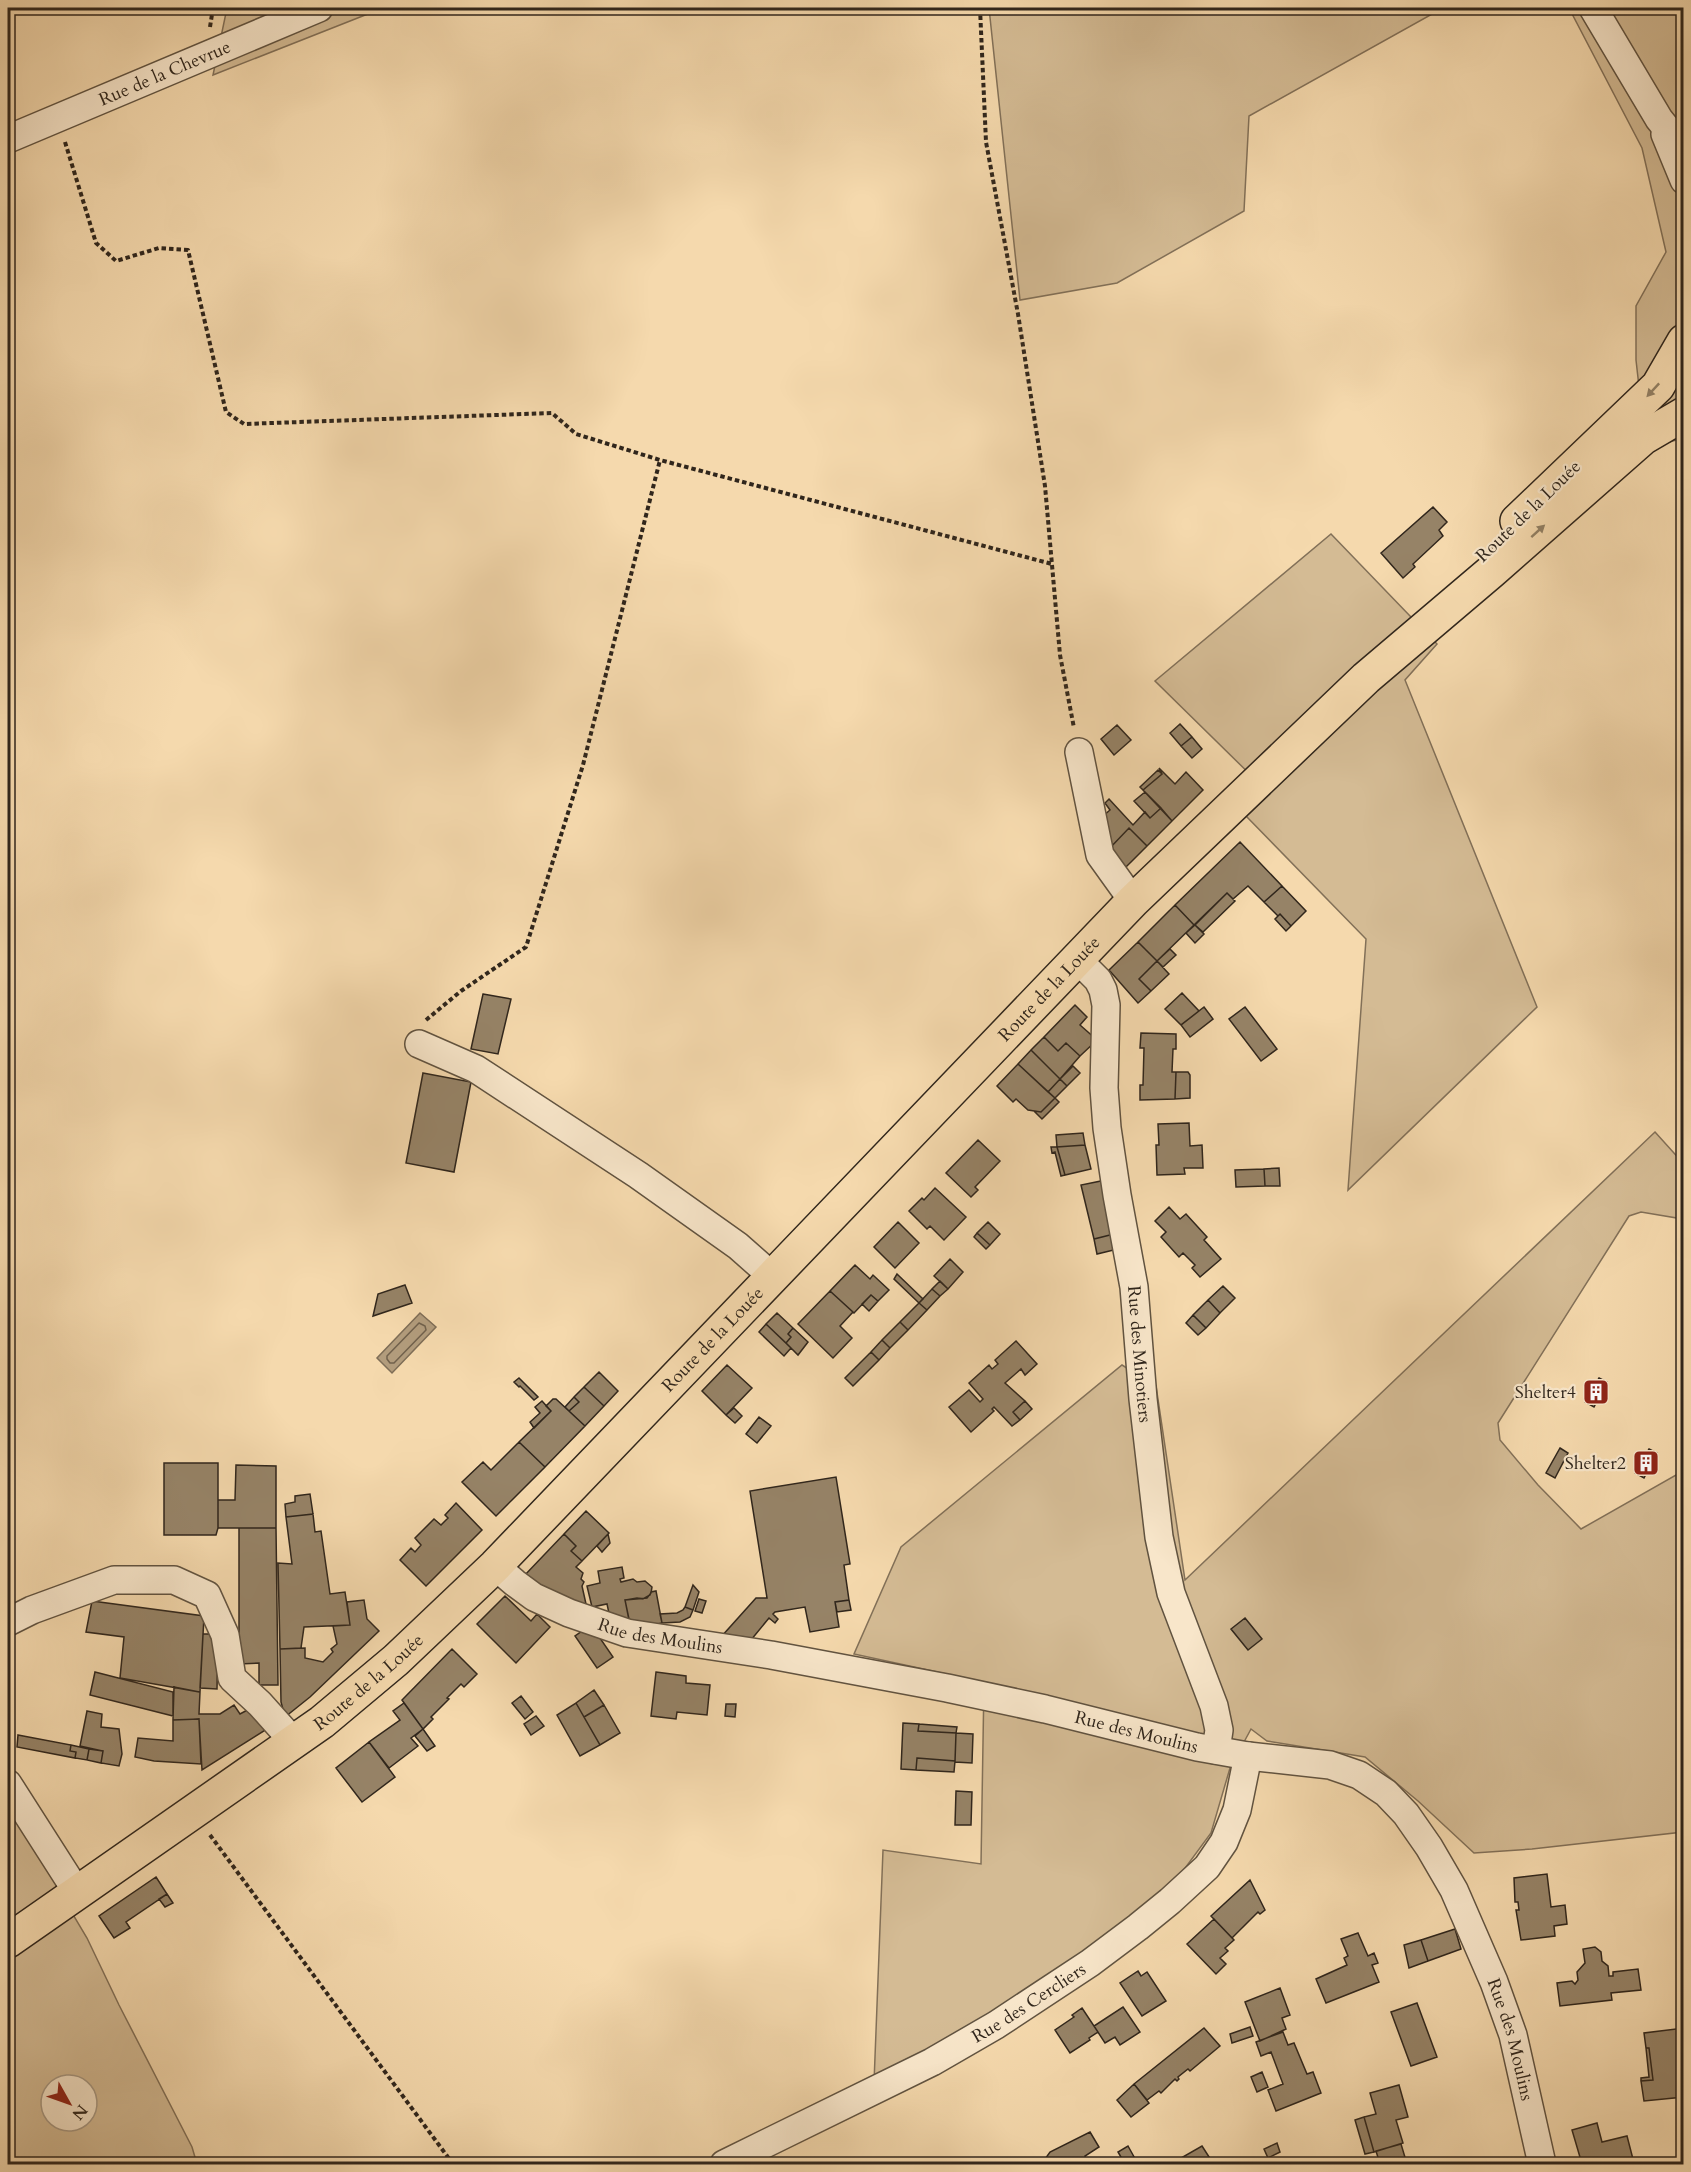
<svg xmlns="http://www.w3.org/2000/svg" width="1691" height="2172" viewBox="0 0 1691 2172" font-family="Cardo,serif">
<rect width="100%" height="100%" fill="#f5d9ad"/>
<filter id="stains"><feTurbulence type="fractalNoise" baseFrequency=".00333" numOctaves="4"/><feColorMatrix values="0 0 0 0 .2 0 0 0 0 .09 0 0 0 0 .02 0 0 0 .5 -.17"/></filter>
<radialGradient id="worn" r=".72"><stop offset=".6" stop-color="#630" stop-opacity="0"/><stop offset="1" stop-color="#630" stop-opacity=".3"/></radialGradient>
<path fill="#d4bb94" stroke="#827058" stroke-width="1.5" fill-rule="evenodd" d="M227,8H383L213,75Z
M989,8H1443L1249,116L1244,211L1117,283L1020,300Z
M1569,8H1683V438L1646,449L1636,360V306L1666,252L1642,148Z
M1331,534L1437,644L1405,680L1537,1007L1348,1190L1366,939L1246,816L1268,792L1155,681Z
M1655,1132L1683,1163V1219L1641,1212L1629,1216L1498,1423L1500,1440L1538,1485L1581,1529L1683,1471V1832L1532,1849L1474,1853L1418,1801L1365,1757L1267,1741L1251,1729L1230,1768L1211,1833L1166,1894L1065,1973L874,2083L883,1850L981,1864L984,1682L854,1654L901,1547L1122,1365L1156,1386L1185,1580Z
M8,1766L79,1870L56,1886L87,1938L119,2005L192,2147L197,2164H8ZM51,2085H87V2121H51Z"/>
<path fill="#b29c7c" stroke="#7e6d56" stroke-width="1.5" d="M420,1313L436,1327L392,1373L377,1358Z"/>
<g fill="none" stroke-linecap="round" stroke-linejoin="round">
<path stroke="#71614c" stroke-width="1.5" d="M419,1323L425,1326L426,1330L394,1363H390L387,1359V1356Z"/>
</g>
<path fill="#968367" stroke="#30261c" stroke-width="1.5" d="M1433,507L1447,522L1439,530L1443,536L1413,564L1415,567L1403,578L1381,553Z
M1180,724L1192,737L1181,746L1170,733Z
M1117,725L1131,740L1114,755L1101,739Z
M1192,737L1202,749L1192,758L1181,746Z
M1159,768L1175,784L1186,772L1203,790L1172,821L1143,790L1162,774Z
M1158,770L1162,774L1143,790L1140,787Z
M1145,792L1161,808L1150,818L1134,801Z
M1109,799L1133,825L1145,812L1150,818L1161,808L1172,821L1147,846L1129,828L1108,850L1102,817L1110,810L1105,803Z
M1129,828L1147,846L1125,868L1108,850Z
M1240,842L1282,886L1264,902L1248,886L1233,899L1227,893L1194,925L1175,905Z
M1282,886L1306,911L1291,926L1280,914L1278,916L1264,902Z
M1227,893L1235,901L1203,932L1195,925Z
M1175,905L1194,925L1157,961L1138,942Z
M1280,914L1291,926L1286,931L1275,919Z
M1195,925L1204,934L1195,943L1186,933Z
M1138,942L1157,961L1139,979L1151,991L1138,1003L1109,970Z
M1170,949L1176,955L1163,967L1157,961Z
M1157,961L1169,974L1151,991L1139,979Z
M1182,993L1199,1011L1181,1025L1165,1009Z
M483,994L511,999L498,1054L471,1049Z
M1075,1005L1087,1017L1080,1025L1097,1040L1080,1056L1066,1043L1058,1051L1044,1037Z
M1204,1007L1213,1019L1190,1037L1181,1025Z
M1245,1007L1277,1049L1261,1061L1229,1019Z
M1141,1033L1176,1034V1049H1173L1172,1072H1176L1175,1099L1140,1100V1085H1143L1144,1048H1140Z
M1044,1037L1058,1051L1066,1043L1080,1056L1060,1079L1031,1050Z
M1031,1050L1060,1079L1048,1092L1018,1064Z
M1018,1064L1055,1098L1041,1112L1028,1110L1016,1099L1013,1102L997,1086Z
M1073,1066L1080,1073L1067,1086L1060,1079Z
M1176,1072H1188L1190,1075V1098L1175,1099Z
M423,1073L471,1082L454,1172L406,1163Z
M1060,1079L1067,1086L1055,1098L1048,1092Z
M1055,1098L1059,1102L1042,1119L1034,1111L1041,1112Z
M1189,1123L1190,1146L1202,1145L1203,1168H1184L1185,1174L1157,1175L1156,1145H1159L1158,1124Z
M1083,1133L1085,1145L1057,1147L1056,1135Z
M978,1140L1000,1161L975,1187L978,1190L971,1197L946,1173Z
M1085,1145L1091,1169L1065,1175L1057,1147Z
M1051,1147H1057L1065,1175L1061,1176L1055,1152L1052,1153Z
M1279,1168L1280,1186H1265L1264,1169Z
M1264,1169L1265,1186L1236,1187L1235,1170Z
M1106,1180L1118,1233L1094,1239L1081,1185Z
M935,1188L966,1217L944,1240L930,1226L927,1229L909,1211L922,1198L924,1200Z
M1169,1207L1180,1219L1186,1214L1207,1237L1204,1240L1221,1259L1200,1277L1192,1268L1195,1265L1183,1253L1179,1257L1161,1237L1166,1232L1155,1221Z
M898,1222L919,1243L895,1268L874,1247Z
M988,1222L1000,1234L990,1245L977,1233Z
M977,1233L990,1245L986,1249L974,1237Z
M1118,1233L1122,1248L1097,1254L1094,1239Z
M950,1259L963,1272L948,1289L934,1276Z
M855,1265L870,1279L873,1275L889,1290L878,1301L871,1295L854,1313L830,1291Z
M897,1274L923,1299L919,1303L894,1279Z
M940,1281L948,1289L940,1296L932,1289Z
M405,1285L412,1303L373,1316L378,1294Z
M1223,1286L1235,1298L1220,1313L1208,1300Z
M932,1289L940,1296L927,1310L919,1303Z
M830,1291L853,1312L840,1326L852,1338L833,1358L798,1324Z
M871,1295L878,1301L869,1311L862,1304Z
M1208,1300L1220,1313L1206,1328L1193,1315Z
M919,1303L927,1310L908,1330L900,1322Z
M777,1313L793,1328L788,1334L791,1337L786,1343L766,1324Z
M1193,1315L1206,1328L1198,1335L1186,1323Z
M900,1322L908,1330L890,1348L882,1340Z
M766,1324L791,1348L784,1356L759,1332Z
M793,1328L808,1342L798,1355L786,1343L791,1337L788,1334Z
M882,1340L890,1348L879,1360L871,1352Z
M1016,1341L1037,1364L1025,1375L1021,1369L1005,1383L1025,1401L1013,1412L1020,1420L1012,1426L994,1407L992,1409L994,1411L971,1432L949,1407L969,1390L980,1402L983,1399L969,1383L989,1365L992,1369L998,1364L995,1360Z
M871,1352L879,1360L853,1386L845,1378Z
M727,1365L752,1388L726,1415L702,1391Z
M599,1372L618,1391L604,1406L584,1387Z
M519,1378L538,1397L534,1400L520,1386L519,1387L514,1382Z
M1599,1378L1607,1382L1594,1407L1585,1402Z
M584,1387L604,1406L585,1426L569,1411L579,1402L574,1397Z
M574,1397L579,1402L569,1411L565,1407Z
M553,1399H556L585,1426L545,1467L519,1442L551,1411L546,1406Z
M542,1401L551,1411L534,1428L530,1422L540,1413L535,1407Z
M1025,1401L1032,1409L1020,1420L1013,1412Z
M734,1408L742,1416L735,1423L726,1415Z
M759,1417L771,1426L757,1443L746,1434Z
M519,1442L545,1467L496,1516L462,1482L483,1462L491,1470Z
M1560,1448L1568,1453L1555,1478L1546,1473Z
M1649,1449L1657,1453L1644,1478L1635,1473Z
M164,1463H218V1528L216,1535H164Z
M236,1465L276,1466V1528H218V1500H235Z
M836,1477L850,1564L844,1565L849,1600L835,1602L839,1627L810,1632L805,1607L775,1612L773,1614L778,1619L775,1623L769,1618L746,1646L721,1637L756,1598H767L750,1491Z
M310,1494L313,1514L286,1517L285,1504L295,1502V1496Z
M456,1503L482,1530L426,1586L400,1560L411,1548L415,1552L421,1545L415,1538L434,1519L441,1525L448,1518L445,1515Z
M586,1511L609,1533L582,1561L571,1551L576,1546L564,1534Z
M313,1514L315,1532L321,1531L330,1594L345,1592L350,1625L304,1627L301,1648L280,1649L278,1563L292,1564L286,1517Z
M239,1528H276L278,1685H259V1663L239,1664Z
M564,1534L576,1546L571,1551L582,1561L576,1567L583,1573L581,1579L584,1582L582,1586L586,1604L584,1608L523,1577Z
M608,1534L610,1543L602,1552L597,1546Z
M622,1567L624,1578L620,1579L621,1582L633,1579L637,1582L645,1581L652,1587L651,1593L647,1598L625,1600L630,1625L610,1618L607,1604L592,1607L587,1586L600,1583L598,1571Z
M693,1585L699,1592L693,1610L685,1607Z
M656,1591L662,1623L643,1627L630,1624L625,1600L637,1598L643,1599L650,1595L651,1592Z
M505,1596L531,1621L537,1614L550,1627L516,1663L477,1624Z
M699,1599L706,1601L702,1613L695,1611Z
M364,1600L367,1619L379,1631L310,1697L285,1717L281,1702L280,1649L305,1648V1658L323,1662L333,1652L331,1649L337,1644L333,1626L350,1625L347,1602Z
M849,1600L851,1610L837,1612L835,1602Z
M92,1601L204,1616L200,1692L120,1678L124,1637L86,1632Z
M685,1607L693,1610L690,1617L680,1622L662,1623L660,1614L677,1613L683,1610Z
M1245,1618L1262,1639L1248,1650L1231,1629Z
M591,1625L613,1657L597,1668L575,1636Z
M203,1634H218L217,1689L200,1688Z
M452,1649L477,1674L464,1687L461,1684L447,1698L449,1699L431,1717L433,1719L423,1729L402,1700Z
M95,1672L173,1692V1716L90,1695Z
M656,1672L686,1676V1683L710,1685L707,1715L677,1712L676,1719L651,1716Z
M174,1687L200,1692L199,1714H220L234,1705L240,1714L253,1707L267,1729L202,1770L199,1719L173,1720Z
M594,1690L604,1705L584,1717L576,1703Z
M521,1696L533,1712L525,1719L512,1703Z
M404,1703L423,1729L411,1738L418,1746L389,1768L369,1742L400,1720L393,1711Z
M576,1703L600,1745L580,1756L557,1715Z
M726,1704H736L735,1717L725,1716Z
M604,1705L620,1733L600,1745L584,1717Z
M87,1711L102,1714L101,1727L119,1729L122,1754L119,1766L101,1763L103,1751L80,1746Z
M536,1716L544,1726L531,1735L524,1724Z
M199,1719L201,1764L154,1761L135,1757L138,1738L173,1741V1720Z
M903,1723L919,1724L918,1731L956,1733L955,1761L917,1758L916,1770L901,1769Z
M919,1724L957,1727L956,1733L918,1731Z
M423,1729L435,1746L427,1751L415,1736Z
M956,1733L973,1734L972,1763L955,1762Z
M18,1735L71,1745L70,1751L76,1752L75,1758L17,1747Z
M369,1742L395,1777L362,1802L336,1768Z
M71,1745L89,1749L87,1760L75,1758L76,1752L70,1751Z
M89,1749L103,1751L101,1763L87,1760Z
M917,1758L955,1761L954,1772L916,1770Z
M956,1791L972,1792L971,1825H955Z
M1547,1874L1551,1907L1565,1905L1567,1924L1554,1926L1555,1936L1521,1940L1516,1910H1519L1518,1902H1515L1514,1878Z
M156,1877L167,1894L126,1922L130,1928L114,1938L99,1916Z
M1250,1880L1265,1910L1260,1914L1258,1912L1232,1938L1211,1916Z
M167,1894L173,1903L165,1907L159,1899Z
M1214,1919L1234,1940L1225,1948L1228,1951L1220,1958L1226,1964L1216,1974L1187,1944Z
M1455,1929L1461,1949L1428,1961L1421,1940Z
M1358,1933L1368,1956L1374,1953L1378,1963L1372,1965L1379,1982L1326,2003L1316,1979L1347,1965L1344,1958L1348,1956L1341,1939Z
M1421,1940L1428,1961L1409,1968L1404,1945Z
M1595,1947L1601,1952L1602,1961L1608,1966L1609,1976H1613V1972L1638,1969L1641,1990L1611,1993L1612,2000L1560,2006L1557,1983L1572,1981L1575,1984L1578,1980L1577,1972L1585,1963L1583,1949Z
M1138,1971L1141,1976L1147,1972L1166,2001L1142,2016L1120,1983Z
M1280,1988L1290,2015L1282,2018L1286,2029L1260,2041L1245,2002Z
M1417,2003L1437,2057L1411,2066L1391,2012Z
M1123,2007L1140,2032L1120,2045L1115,2037L1105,2043L1094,2026Z
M1082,2008L1098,2032L1089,2038L1090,2040L1070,2053L1055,2030L1074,2017L1072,2015Z
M1250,2027L1253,2036L1232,2043L1230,2034Z
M1204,2028L1220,2046L1190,2071L1188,2069L1178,2077L1179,2079L1177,2081L1175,2079L1161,2093L1159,2091L1147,2100L1134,2084Z
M1684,2028V2097L1644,2101L1641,2081L1653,2080L1649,2048H1646L1644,2033Z
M1283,2032L1288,2045L1294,2043L1307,2074L1313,2072L1321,2093L1276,2111L1268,2090L1283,2084L1271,2052L1261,2056L1256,2042Z
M1646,2048H1649L1653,2080L1641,2081V2078L1649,2077Z
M1262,2072L1268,2087L1257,2092L1251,2077Z
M1134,2084L1149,2103L1131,2117L1117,2100Z
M1399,2085L1408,2117L1396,2120L1403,2143L1374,2152L1364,2117L1376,2114L1370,2093Z
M1364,2117L1374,2152L1365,2154L1355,2120Z
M1597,2123L1602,2142L1627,2136L1634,2163L1582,2164L1572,2130Z
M1090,2132L1099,2147L1085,2156L1089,2164H1047L1045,2159L1050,2152Z
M1277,2143L1280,2152L1268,2158L1264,2149Z
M1401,2144L1407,2164H1380L1376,2151Z
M1128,2146L1138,2164H1125L1118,2152Z
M1202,2146L1211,2160L1203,2164H1175L1174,2162Z"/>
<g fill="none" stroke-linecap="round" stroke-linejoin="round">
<defs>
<g id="minor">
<path d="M1593,8L1659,119L1684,150"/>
<path d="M1665,134L1684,180"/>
<path id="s1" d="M8,139L319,8"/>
<path d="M1079,752L1100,855L1133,901"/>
<path id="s2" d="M1077,959L1098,980L1103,990L1106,1005L1104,1088L1107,1128L1117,1195L1134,1287L1143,1399L1159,1537L1171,1593L1214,1706L1219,1730L1216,1750"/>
<path d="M419,1044L476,1069L638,1175L738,1246L772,1276"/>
<path id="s3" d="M495,1566L515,1583L534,1597L569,1613L627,1633L771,1655L947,1688L1045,1709L1197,1747L1248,1756L1330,1765L1359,1775L1386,1793L1406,1814L1429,1847L1454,1890L1494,1982L1513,2035L1542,2164"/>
<path d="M8,1622L32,1610L114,1580H174L207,1595L225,1635L232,1678L260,1704L294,1742"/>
<path d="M8,1784L77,1892"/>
<path id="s4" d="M724,2164L932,2062L996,2025L1090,1963L1138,1927L1170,1901L1207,1867L1224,1842L1237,1810L1248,1756"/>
</g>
<g id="major">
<path d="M1517,521L1658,386L1684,341"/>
<path id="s5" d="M8,1941L322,1722L396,1660L495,1566L1133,901L1366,678L1492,571L1643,438L1684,414"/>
</g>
</defs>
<use href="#minor" stroke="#615340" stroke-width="30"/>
<use href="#major" stroke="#30261c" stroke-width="36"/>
<path stroke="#30261c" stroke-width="4" stroke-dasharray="4.5 3" stroke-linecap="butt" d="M980,8L986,142L1018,314L1045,486L1060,655L1074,728
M210,27L213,8
M65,142L96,243L116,261L159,248L188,250L226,412L244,424L552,413L576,434L660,460L1052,564
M426,1020L461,991L526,947L583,765L660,460
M210,1835L453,2164"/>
<use href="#minor" stroke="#f8e6ca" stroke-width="27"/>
<use href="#major" stroke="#f5d9ad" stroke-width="33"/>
</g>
<defs><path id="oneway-solid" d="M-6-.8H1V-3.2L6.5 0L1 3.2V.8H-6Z" transform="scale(1.5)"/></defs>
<g fill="#928064">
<use href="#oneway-solid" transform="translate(1653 390) rotate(133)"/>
<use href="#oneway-solid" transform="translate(1538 531) rotate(-42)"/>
</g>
<defs>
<symbol id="building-square" viewBox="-11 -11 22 22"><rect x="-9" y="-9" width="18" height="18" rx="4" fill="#8f2418" stroke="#f8e6ca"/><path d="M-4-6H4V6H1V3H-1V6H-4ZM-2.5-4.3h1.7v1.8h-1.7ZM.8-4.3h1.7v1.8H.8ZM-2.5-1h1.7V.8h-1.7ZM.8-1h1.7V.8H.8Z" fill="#fff"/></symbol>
</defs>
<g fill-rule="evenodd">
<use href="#building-square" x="1581" y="1377" width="30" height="30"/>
<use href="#building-square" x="1631" y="1448" width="30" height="30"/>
</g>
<g text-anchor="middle" stroke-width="4.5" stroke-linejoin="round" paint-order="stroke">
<g font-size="18" fill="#30261c" stroke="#f8e6ca">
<text dy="6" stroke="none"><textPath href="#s1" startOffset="170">Rue de la Chevrue</textPath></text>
<text transform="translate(1528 511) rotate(-44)" y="6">Route de la Louée</text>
<text dy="6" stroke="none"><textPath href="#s5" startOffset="1416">Route de la Louée</textPath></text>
<text dy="6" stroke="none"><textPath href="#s5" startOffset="930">Route de la Louée</textPath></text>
<text dy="6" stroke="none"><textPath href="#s2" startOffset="408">Rue des Minotiers</textPath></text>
<text dy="6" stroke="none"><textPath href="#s3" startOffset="183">Rue des Moulins</textPath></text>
<text dy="6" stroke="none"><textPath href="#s5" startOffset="444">Route de la Louée</textPath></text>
<text dy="6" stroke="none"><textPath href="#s3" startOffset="669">Rue des Moulins</textPath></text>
<text dy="6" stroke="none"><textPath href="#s4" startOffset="345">Rue des Cercliers</textPath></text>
<text dy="6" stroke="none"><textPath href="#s3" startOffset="1208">Rue des Moulins</textPath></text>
</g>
<g font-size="18" fill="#30261c" stroke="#f8e6ca" text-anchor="end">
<text x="1576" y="1398">Shelter4</text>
<text x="1626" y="1469">Shelter2</text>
</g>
</g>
<rect width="1691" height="2172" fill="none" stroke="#f5d9ad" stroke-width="30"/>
<rect x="9" y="9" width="1673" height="2154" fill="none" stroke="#30261c" stroke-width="3"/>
<rect x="15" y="15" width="1661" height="2142" fill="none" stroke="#30261c" stroke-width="1.5"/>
<g transform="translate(69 2103) rotate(130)"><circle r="28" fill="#f8e6ca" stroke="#a89984" stroke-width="1.5"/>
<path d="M0-4.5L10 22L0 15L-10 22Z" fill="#8f2418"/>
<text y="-9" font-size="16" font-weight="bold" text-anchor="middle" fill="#30261c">N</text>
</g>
<rect width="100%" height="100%" filter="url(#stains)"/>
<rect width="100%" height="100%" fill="url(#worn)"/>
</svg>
